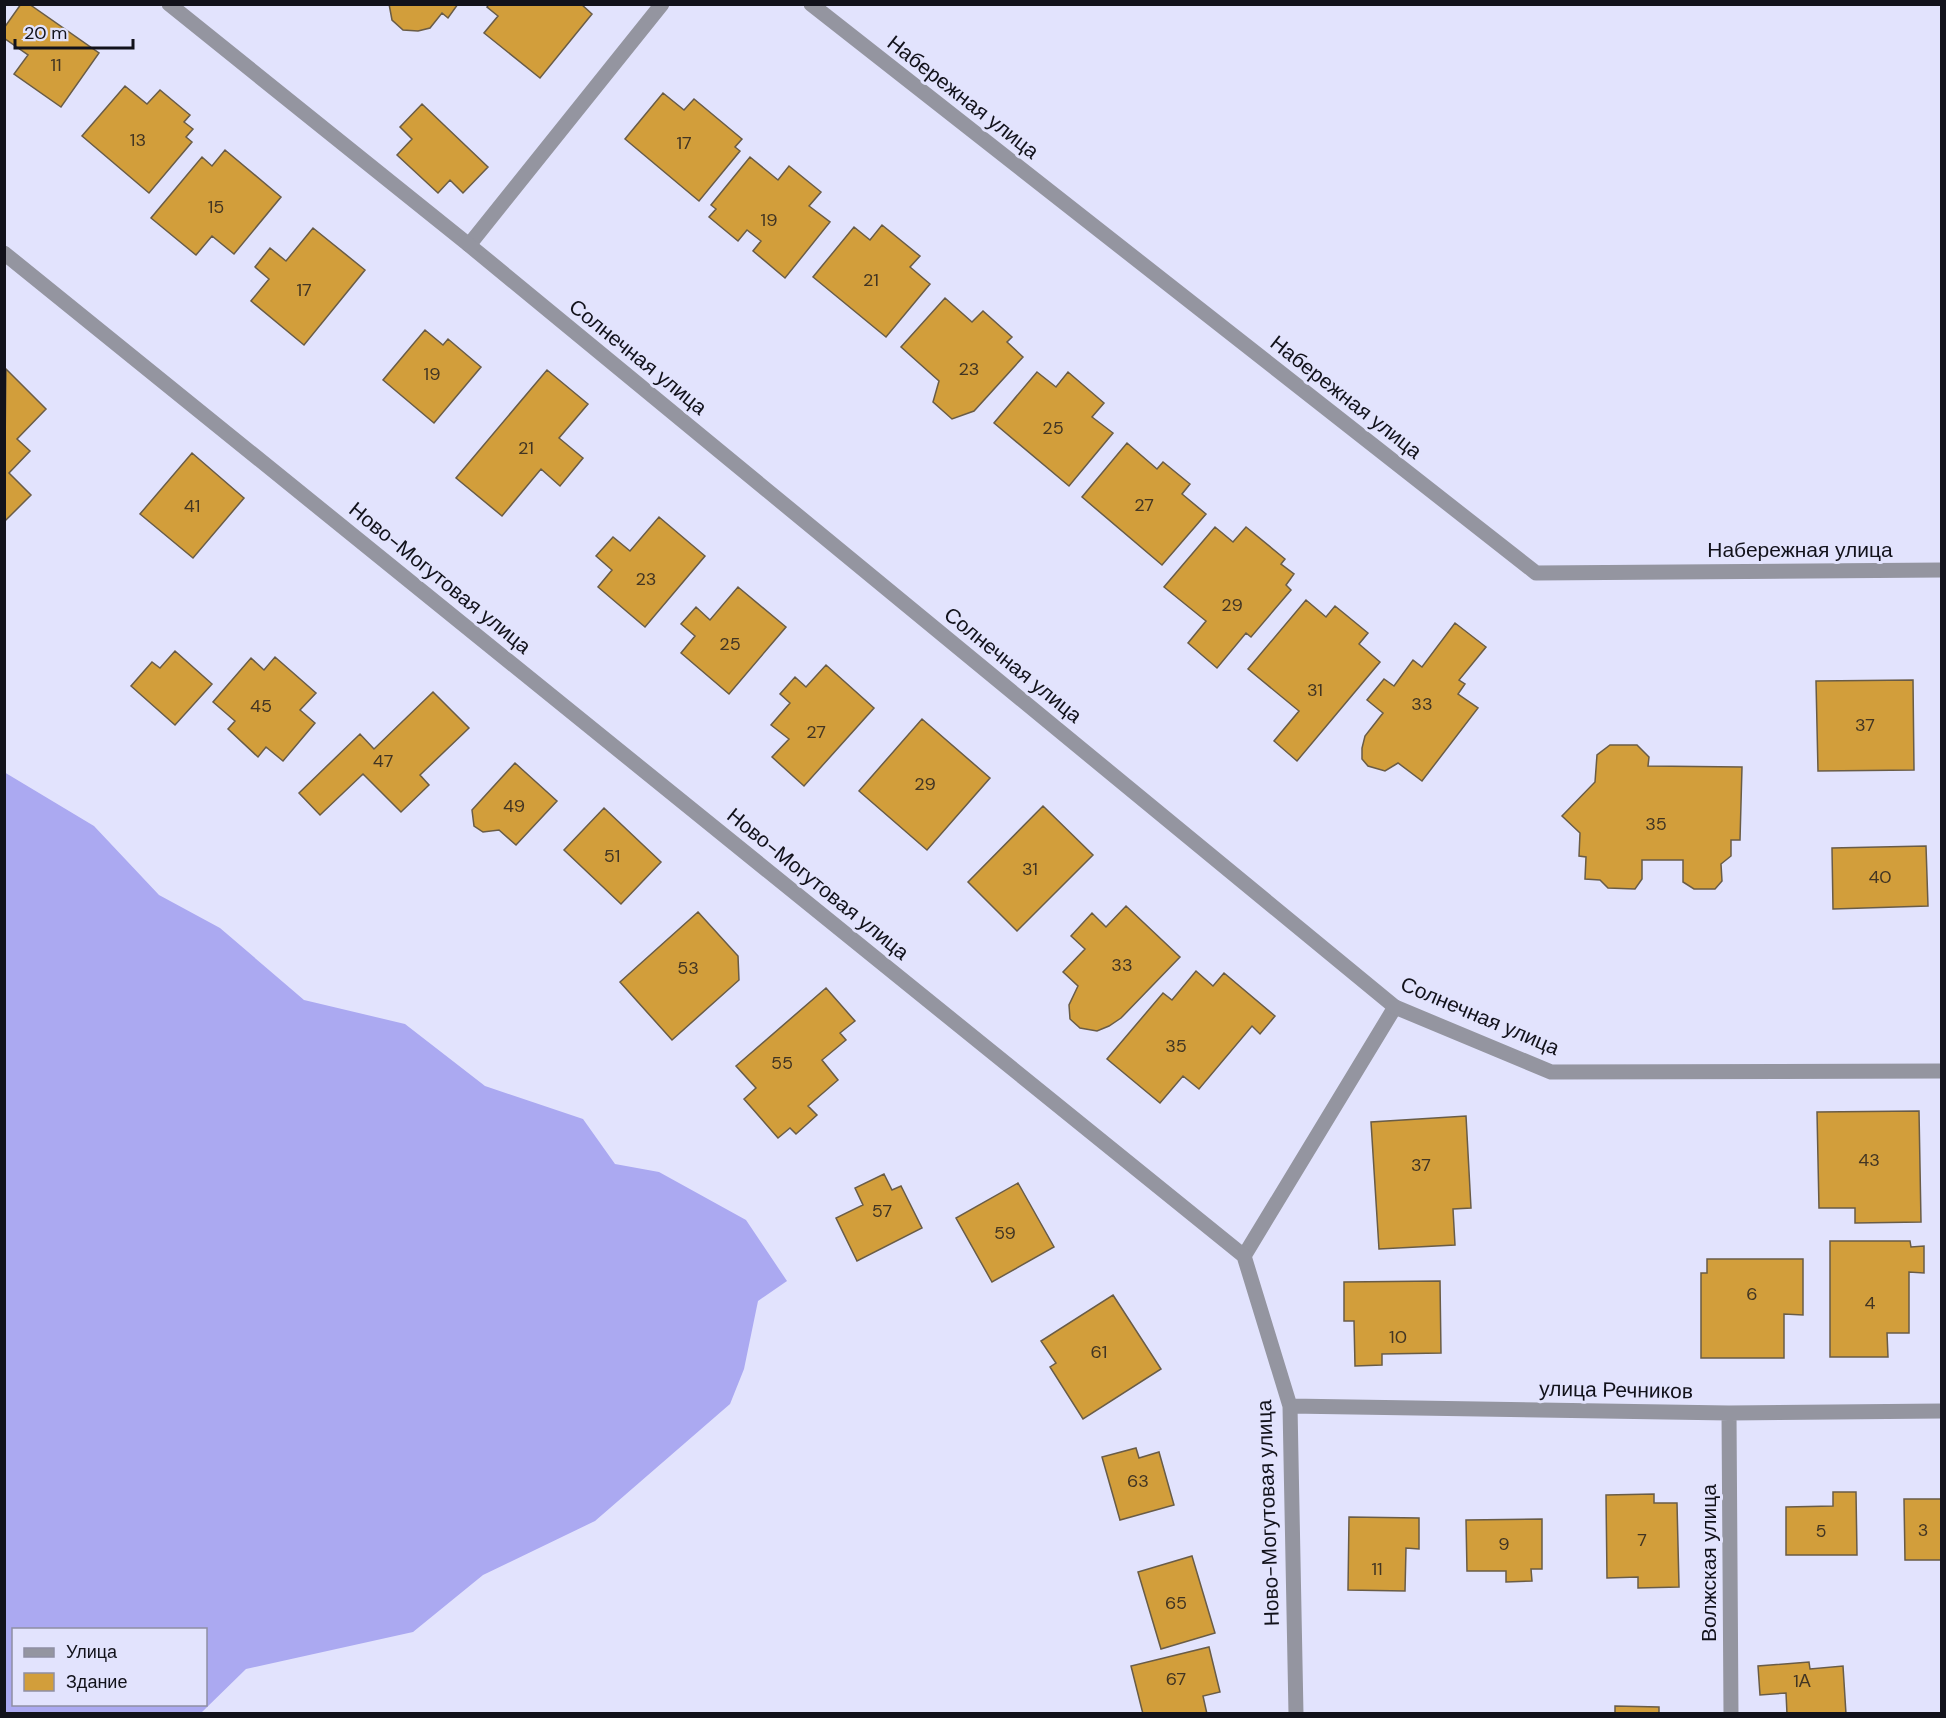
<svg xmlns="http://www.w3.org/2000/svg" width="1946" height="1718" viewBox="0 0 1946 1718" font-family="'DM Sans',sans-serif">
<rect width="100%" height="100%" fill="#e2e3fd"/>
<path fill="#aba9f1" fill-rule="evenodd" d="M4,772L94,826L159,895L220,928L304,1000L405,1024L485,1086L583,1119L615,1164L659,1172L746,1220L787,1281L758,1301L744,1369L730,1404L595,1521L483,1575L413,1632L246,1669L201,1713H5ZM14,1630H206V1704H14Z"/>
<path fill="#d29e3b" stroke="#695c47" stroke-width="1.5" d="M21,4H29L99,53L61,107L14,74L28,55L4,38V28Z
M389,4H458L448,18L442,13L430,28L418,31L403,30L392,20Z
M489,4H581L592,14L540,78L484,33L498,16L487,7Z
M125,86L147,104L160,90L190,115L184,122L193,129L186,137L192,142L149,193L82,136Z
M663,93L684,110L694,99L742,139L735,147L740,151L699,201L625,139Z
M422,104L488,167L463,193L450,180L438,193L397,155L412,139L400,127Z
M225,150L281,197L234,254L212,236L196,255L151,218L202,157L212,166Z
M750,157L778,180L789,166L821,192L809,206L830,222L785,278L753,251L761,241L747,230L738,241L709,217L716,209L711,205Z
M882,225L920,256L910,267L930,284L886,337L813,277L854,227L870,240Z
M313,228L365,270L304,345L251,301L269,279L255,267L270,248L286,261Z
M945,298L972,322L983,311L1012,337L1007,342L1023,357L974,411L952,419L933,402L939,381L901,347Z
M425,330L443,345L448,339L481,367L434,423L383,380Z
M6,369L46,409L17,439L30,451L9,473L31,495L4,522Z
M547,370L588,404L559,438L583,458L560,486L541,469L502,516L456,478Z
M1037,372L1056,387L1068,372L1104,403L1092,417L1113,433L1069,486L994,423Z
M1127,443L1157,469L1163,462L1190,484L1182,494L1206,514L1162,565L1082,497Z
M192,453L244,498L193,558L140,514Z
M659,517L705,556L645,627L598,587L612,570L596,556L613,537L630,551Z
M1215,527L1233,542L1246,527L1285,559L1281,564L1294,574L1286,585L1291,590L1251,637L1246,633L1217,668L1188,643L1206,621L1164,587Z
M738,587L786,627L729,694L681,653L695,636L681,624L696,607L710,620Z
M1306,600L1326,617L1335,606L1368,633L1359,644L1380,662L1297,761L1274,741L1299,711L1248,669Z
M1455,623L1486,647L1459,680L1465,684L1458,694L1478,708L1422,781L1398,763L1385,771L1368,766L1362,759V748L1365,736L1383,713L1367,700L1384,679L1394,686L1413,660L1422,667Z
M175,651L212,684L175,725L131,686L152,662L160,668Z
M275,657L316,693L300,710L315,723L283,761L266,747L258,757L228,729L235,721L213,702L251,658L264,670Z
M826,665L874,708L804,786L772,757L789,739L771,725L790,703L780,694L795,677L806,687Z
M1913,680L1914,770L1818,771L1816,681Z
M433,692L469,728L420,775L429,785L401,812L363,774L320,815L299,793L360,734L374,749Z
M922,719L990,778L927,850L859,791Z
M1610,745H1637L1649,757L1648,766L1742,767L1740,840H1731V856L1721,864L1722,881L1715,889H1694L1683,882V860H1642V879L1635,889L1608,888L1600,880L1585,879L1586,857L1579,856L1580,833L1562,816L1595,782L1597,755Z
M515,763L557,801L516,845L499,830L483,832L474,826L472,810Z
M1043,806L1093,855L1017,931L968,882Z
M604,808L661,862L621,904L564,850Z
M1926,846L1928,906L1833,909L1832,848Z
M1126,906L1180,957L1121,1018L1109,1026L1097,1031L1080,1028L1070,1019L1069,1005L1078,986L1063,972L1085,949L1071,936L1092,913L1106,927Z
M698,912L738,956L739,980L672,1040L620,982Z
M1196,971L1213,986L1224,973L1275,1016L1260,1034L1252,1026L1199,1089L1183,1076L1160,1103L1107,1059L1163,993L1172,1000Z
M826,988L855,1021L840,1033L846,1040L822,1060L838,1080L808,1106L817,1115L796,1134L790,1128L778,1138L744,1099L756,1088L736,1066Z
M1919,1111L1921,1222L1855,1223V1208H1819L1817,1112Z
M1466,1116L1471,1208L1453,1209L1455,1245L1379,1249L1371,1122Z
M884,1174L892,1190L901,1186L922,1228L857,1261L836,1218L863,1205L855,1188Z
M1018,1183L1054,1247L992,1282L956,1218Z
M1830,1241H1910L1911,1247L1924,1246V1273L1909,1272V1333H1887L1888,1357H1830Z
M1707,1259H1803V1315L1784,1314V1358H1701V1273H1707Z
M1440,1281L1441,1353L1382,1354V1365L1355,1366L1354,1321H1344V1282Z
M1113,1295L1161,1369L1083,1419L1050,1367L1056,1363L1041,1341Z
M1136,1448L1139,1458L1159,1452L1174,1505L1120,1520L1102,1457Z
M1833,1492H1856L1857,1555H1786V1507L1833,1506Z
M1654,1494V1503H1677L1679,1587L1638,1588V1577L1607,1578L1606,1495Z
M1904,1499H1942V1560H1905Z
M1349,1517L1419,1518V1549L1406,1548L1405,1591L1348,1590Z
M1542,1519V1569H1531L1532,1581L1506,1582V1571H1467L1466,1520Z
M1192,1556L1215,1633L1161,1649L1138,1572Z
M1209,1647L1220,1692L1203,1696L1207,1714H1143L1131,1666Z
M1809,1662L1810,1669L1843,1666L1846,1714H1787L1786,1693L1760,1695L1758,1666Z
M1615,1706L1659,1707V1714H1615Z"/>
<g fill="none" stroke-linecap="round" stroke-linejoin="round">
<path stroke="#9495a0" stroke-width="15" d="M469,245L662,4
M1244,1256L1395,1007"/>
<path stroke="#9495a0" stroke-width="15" d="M169,4L469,245L1395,1007L1551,1072L1942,1071
M811,4L1536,573L1942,570
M4,253L1244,1256L1290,1406L1296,1714
M1290,1406L1729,1413L1942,1411
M1729,1413L1731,1714"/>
</g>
<g text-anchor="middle" stroke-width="6" stroke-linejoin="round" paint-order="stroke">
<g font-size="18" fill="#423523">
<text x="56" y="71">11</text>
<text x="138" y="146">13</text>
<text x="684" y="149">17</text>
<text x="216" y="213">15</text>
<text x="769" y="226">19</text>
<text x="871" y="286">21</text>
<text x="304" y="296">17</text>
<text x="969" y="375">23</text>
<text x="432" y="380">19</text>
<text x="1053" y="434">25</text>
<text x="526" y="454">21</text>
<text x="1144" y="511">27</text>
<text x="192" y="512">41</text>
<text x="646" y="585">23</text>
<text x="1232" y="611">29</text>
<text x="730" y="650">25</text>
<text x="1315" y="696">31</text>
<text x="1422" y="710">33</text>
<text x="261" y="712">45</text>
<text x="1865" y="731">37</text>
<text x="816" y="738">27</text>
<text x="383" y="767">47</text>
<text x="925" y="790">29</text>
<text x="514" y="812">49</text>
<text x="1656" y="830">35</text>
<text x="612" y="862">51</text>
<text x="1030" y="875">31</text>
<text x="1880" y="883">40</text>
<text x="1122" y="971">33</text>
<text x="688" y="974">53</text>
<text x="1176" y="1052">35</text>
<text x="782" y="1069">55</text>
<text x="1869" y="1166">43</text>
<text x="1421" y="1171">37</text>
<text x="882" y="1217">57</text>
<text x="1005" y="1239">59</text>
<text x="1752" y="1300">6</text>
<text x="1870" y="1309">4</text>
<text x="1398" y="1343">10</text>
<text x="1099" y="1358">61</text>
<text x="1138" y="1487">63</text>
<text x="1923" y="1536">3</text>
<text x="1821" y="1537">5</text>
<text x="1642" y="1546">7</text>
<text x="1504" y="1550">9</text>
<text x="1377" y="1575">11</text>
<text x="1176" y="1609">65</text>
<text x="1176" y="1685">67</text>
<text x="1802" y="1687">1А</text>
</g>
<g font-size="21" fill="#12121b" stroke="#e2e3fd">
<text transform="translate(963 97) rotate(38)" y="7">Набережная улица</text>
<text transform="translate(638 357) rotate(39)" y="7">Солнечная улица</text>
<text transform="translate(1346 397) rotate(38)" y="7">Набережная улица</text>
<text x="1800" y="557">Набережная улица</text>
<text transform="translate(440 578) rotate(39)" y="7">Ново-Могутовая улица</text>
<text transform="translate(1013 665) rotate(39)" y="7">Солнечная улица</text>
<text transform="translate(818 884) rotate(39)" y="7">Ново-Могутовая улица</text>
<text transform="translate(1480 1016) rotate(23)" y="7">Солнечная улица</text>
<text transform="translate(1616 1390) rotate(1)" y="7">улица Речников</text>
<text transform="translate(1268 1513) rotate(-92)" y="7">Ново-Могутовая улица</text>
<text transform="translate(1709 1563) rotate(-90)" y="7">Волжская улица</text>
</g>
</g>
<rect width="1946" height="1718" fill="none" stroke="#12121b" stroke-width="12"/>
<rect x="12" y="1628" width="195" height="78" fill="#e2e3fd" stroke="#8f8fa3" stroke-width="1.5"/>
<rect x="24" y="1648" width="30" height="9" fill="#9495a0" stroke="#8f8fa3" stroke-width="1.5"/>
<text x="66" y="1658" font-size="18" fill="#12121b">Улица</text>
<rect x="24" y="1673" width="30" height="18" fill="#d29e3b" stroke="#8f8fa3" stroke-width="1.5"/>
<text x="66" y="1688" font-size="18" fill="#12121b">Здание</text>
<path d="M15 39v9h118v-9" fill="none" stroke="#12121b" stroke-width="3"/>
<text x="24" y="39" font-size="18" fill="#12121b" stroke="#e2e3fd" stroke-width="4.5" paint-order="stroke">20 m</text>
</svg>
